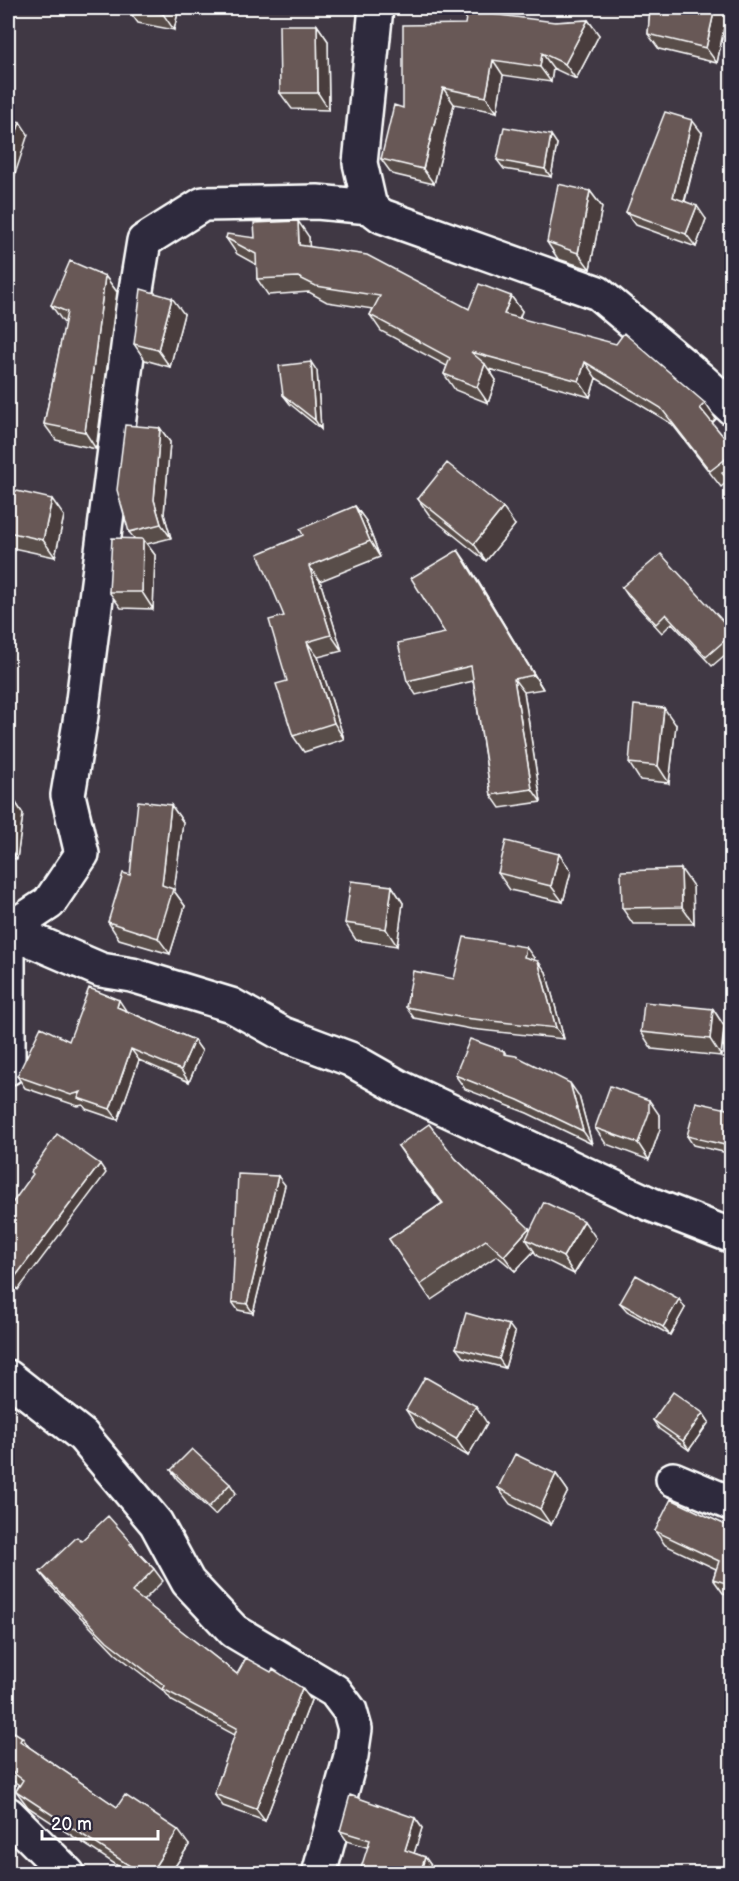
<svg xmlns="http://www.w3.org/2000/svg" width="739" height="1881" viewBox="0 0 739 1881" font-family="'Balsamiq Sans',sans-serif">
<rect width="100%" height="100%" fill="#403844"/>
<filter id="ink" filterUnits="userSpaceOnUse"><feTurbulence type="fractalNoise" baseFrequency=".0167" numOctaves="2"/><feDisplacementMap in="SourceGraphic" scale="12" xChannelSelector="R" yChannelSelector="G"/><feConvolveMatrix kernelMatrix="1 2 1 2 8 2 1 2 1" color-interpolation-filters="sRGB"/></filter>
<g filter="url(#ink)">
<g fill="none" stroke-linecap="round" stroke-linejoin="round">
<defs>
<path id="minor" d="M370,207L360,163L376,8
M8,930L101,970L132,975L231,1005L283,1034L350,1059L401,1088L585,1174L650,1204L732,1236
M8,1068V930L49,903L82,854L68,795L81,716L133,308L144,241L203,204L317,202L370,207L382,216L598,293L699,378L732,408
M8,1377L83,1436L156,1523L188,1582L234,1631L335,1691L350,1711L355,1729L351,1756L319,1874
M673,1479L732,1504
M8,1814L68,1874"/>
</defs>
<use href="#minor" stroke="#fff" stroke-width="38"/>
<use href="#minor" stroke="#2f2a3d" stroke-width="33"/>
</g>
<path fill="#594d4a" stroke="#fff" stroke-width="1.5" d="M127,8H194L193,11L179,8L174,30L138,23Z
M650,8H728L717,63L659,49L648,34Z
M588,20L599,35L576,79L553,68L551,82L503,75L497,112L454,104L434,184L392,174L381,159L403,108L555,22Z
M317,25L328,41L329,110L292,109L280,93Z
M702,133L685,201L706,219L696,247L636,225L626,212Z
M557,144L551,177L504,169L497,160Z
M590,191L602,207L590,269L558,259L547,242Z
M309,237V246L469,309L511,296L522,311L520,318L716,419L712,423L732,447V486L728,481L721,487L672,424L596,378L590,397L489,369L496,380L488,403L455,390L444,374L447,366L381,331L370,315L373,309L327,302L309,292L268,295L257,279V265L237,254L226,238Z
M105,276L117,292L96,449L56,440L44,424L65,323L63,322L51,305Z
M184,314L170,367L145,360L134,344Z
M317,371L321,429L290,404L283,395Z
M160,428L170,442L164,514L171,538L147,544L155,555L153,609L121,608L109,592L134,538L129,532Z
M8,489L64,516L55,557L8,547Z
M418,499L515,525L486,561L430,516Z
M355,506L366,521L380,557L320,581L342,651L318,657L344,739L304,752L293,736L287,681L284,616L303,535Z
M467,563L543,689L524,692L541,802L500,808L491,795L473,681L416,695L407,681L445,633Z
M622,587L732,631V649L712,666L672,623L662,633L628,596Z
M676,725L669,783L640,780L629,763Z
M8,799L14,800L23,814L17,859L8,858Z
M171,805L183,822L174,891L185,906L170,954L119,939L108,922L130,875Z
M559,854L571,871L563,902L510,890L498,873Z
M392,886L403,903L397,946L356,940L345,923Z
M693,886L694,924H633L622,908Z
M534,958L533,959L546,972L564,1039L471,1029L414,1018L406,1007L454,979Z
M713,1009L724,1026L721,1056L652,1049L641,1032Z
M732,1009V1054H729L723,1045Z
M127,1011L194,1040L202,1051L189,1082L139,1060L118,1120L86,1109L83,1105L78,1106L25,1088L17,1076L69,1041Z
M504,1051L506,1054L579,1096L592,1144L527,1113L465,1089L455,1075Z
M732,1110V1154L693,1145L687,1136Z
M660,1116V1129L649,1160L606,1144L595,1128Z
M398,1146L456,1159L530,1230L596,1238L574,1274L537,1256L534,1251L515,1271L497,1256L431,1300L389,1239L442,1203L409,1162Z
M285,1185L253,1313L238,1310L232,1302Z
M620,1303L685,1308L670,1335L627,1311Z
M732,1303V1334L724,1324Z
M515,1333L505,1368L463,1357L456,1348Z
M406,1410L487,1423L468,1456L417,1427Z
M703,1413L709,1422L689,1450L659,1429L653,1420Z
M171,1470L230,1484L236,1493L215,1515L177,1479Z
M556,1474L568,1491L551,1525L510,1504L498,1488Z
M732,1528V1596L723,1593L713,1579L716,1569L665,1545L655,1531Z
M81,1541L132,1543L140,1555L154,1569L163,1581L143,1601L237,1674L311,1700L265,1821L223,1806L214,1794L235,1735L172,1701L165,1692L116,1654L49,1584L40,1572Z
M8,1728L29,1747L117,1807L189,1845L170,1874H130L28,1807L16,1791L19,1785L8,1777Z
M415,1818L422,1828L414,1853L425,1857L432,1867L347,1841L340,1831Z"/>
<path fill="#483e3c" stroke="#fff" stroke-width="1.5" d="M165,8H179L174,30L163,14Z
M715,8H728L717,63L706,48Z
M588,20L599,35L576,79L565,64Z
M317,25L328,41L329,110L318,93Z
M542,53L553,68L551,82L540,67Z
M493,60L503,75L497,112L486,97Z
M443,88L454,104L434,184L423,169Z
M692,120L702,133L682,210L673,197Z
M20,122L28,134L8,196V158Z
M551,135L557,144L551,177L545,169Z
M590,191L602,207L590,269L578,253Z
M697,206L706,219L696,247L686,234Z
M298,221L309,237L310,261L299,245Z
M105,276L117,292L96,449L85,432Z
M511,296L522,311L515,329L504,314Z
M172,298L184,314L170,367L158,350Z
M311,362L317,371L321,429L315,420Z
M585,362L596,378L590,397L579,381Z
M485,364L496,380L488,403L477,387Z
M705,403L716,419L711,424L700,408Z
M160,428L170,442L164,514L171,538L161,524L154,500Z
M52,499L64,516L55,557L43,540Z
M355,506L366,521L380,557L370,541Z
M503,508L515,525L486,561L474,544Z
M143,539L155,555L153,609L142,592Z
M458,550L467,563L543,689L534,675Z
M309,566L320,581L342,651L331,635Z
M307,642L318,657L344,739L334,723Z
M514,679L524,692L541,802L532,789Z
M664,708L676,725L669,783L658,766Z
M14,800L23,814L17,859L8,846Z
M171,805L183,822L174,891L185,906L170,954L158,938L162,885Z
M559,854L571,871L563,902L551,886Z
M681,869L693,886L694,924L682,907Z
M392,886L403,903L397,946L386,929Z
M526,947L534,958L532,969L524,957Z
M538,961L546,972L564,1039L556,1028Z
M119,1000L127,1012L117,1007Z
M713,1009L724,1026L721,1056L710,1039Z
M194,1040L202,1051L189,1082L181,1070Z
M131,1049L139,1060L118,1120L110,1109Z
M570,1083L579,1096L592,1144L583,1131Z
M649,1100L660,1116V1129L649,1160L638,1143Z
M732,1136V1150L729,1146Z
M100,1164L106,1173L18,1290L12,1281Z
M278,1176L285,1185L253,1313L247,1304Z
M584,1221L596,1238L574,1274L563,1257Z
M529,1228L540,1244L526,1239L534,1251L515,1271L504,1256Z
M679,1299L685,1308L670,1335L663,1327Z
M509,1325L515,1333L505,1368L499,1359Z
M476,1406L487,1423L468,1456L456,1439Z
M703,1413L709,1422L689,1450L683,1441Z
M556,1474L568,1491L551,1525L540,1509Z
M302,1688L311,1700L265,1821L256,1809Z
M22,1737L33,1753L20,1741Z
M415,1818L422,1828L412,1860L405,1850Z
M178,1830L189,1845L170,1874H150Z
M425,1857L432,1867L430,1874H420Z"/>
<path fill="#675956" stroke="#fff" stroke-width="1.5" d="M131,8H165L163,14Z
M650,8H715L706,48L648,34Z
M467,11L555,22L588,20L565,64L542,53L540,67L493,60L486,97L443,88L423,169L381,159L394,105L403,108V25L465,24Z
M279,25H317L318,93H280Z
M665,112L692,120L673,197L697,206L686,234L626,212Z
M8,118L20,122L8,158Z
M504,127L551,135L545,169L497,160Z
M558,184L590,191L578,253L547,242Z
M298,221L299,245L367,255L469,309L479,284L511,296L504,314L616,344L624,333L705,403L700,408L732,447V454L710,471L661,408L585,362L579,381L471,352L485,364L477,387L444,374L450,358L370,315L380,296L316,286L298,277L257,279L256,254L226,238L227,234L255,238L254,223Z
M70,261L105,276L85,432L44,424L67,312L51,305Z
M141,289L172,298L158,350L134,344Z
M311,362L315,420L283,395L279,366Z
M125,425L160,428L154,500L161,524L129,532L117,490Z
M447,463L503,508L474,544L418,499Z
M732,465V484L722,473Z
M8,489L52,499L43,540L8,532Z
M355,506L370,541L309,566L331,635L307,642L334,723L293,736L276,684L287,681L269,620L284,616L258,554L303,535L300,529Z
M112,538L143,539L142,592H109Z
M458,550L534,675L514,679L532,789L491,795L471,666L407,681L398,643L445,633L411,578Z
M661,554L732,631V634L706,657L666,614L656,624L622,587Z
M634,705L664,708L658,766L629,763Z
M8,799L14,800L8,841Z
M138,801L171,805L162,885L173,889L158,938L108,922L123,873L130,875Z
M506,841L559,854L551,886L498,873Z
M681,869L682,907L622,908L621,871Z
M351,881L392,886L386,929L345,923Z
M464,937L526,947L524,957L538,961L556,1028L464,1018L406,1007L413,971L454,979Z
M89,988L119,1000L117,1007L194,1040L181,1070L131,1049L110,1109L78,1098L81,1092L71,1095L17,1076L41,1027L69,1041Z
M644,1002L713,1009L710,1039L641,1032Z
M727,1008L732,1009V1046L723,1045Z
M470,1039L504,1051V1054L516,1056L570,1083L583,1131L518,1100L455,1075Z
M610,1086L649,1100V1113L638,1143L595,1128Z
M696,1102L732,1110V1136L729,1146L687,1136Z
M429,1124L456,1159L529,1228L504,1256L486,1240L420,1285L389,1239L443,1203L398,1146Z
M57,1134L100,1164L12,1281L8,1273V1209L33,1174L31,1172Z
M238,1174L278,1176L247,1304L232,1302Z
M544,1202L584,1221L563,1257L526,1239Z
M636,1275L679,1299L663,1327L620,1303Z
M732,1303V1328L724,1324Z
M466,1313L509,1325L499,1359L456,1348Z
M425,1377L476,1406L456,1439L406,1410Z
M673,1392L703,1413L683,1441L653,1420Z
M192,1449L230,1484L209,1507L171,1470Z
M515,1454L556,1474L540,1509L498,1488Z
M671,1499L732,1528V1585L713,1579L719,1561L655,1531Z
M108,1516L132,1543L130,1544L154,1569L132,1592L237,1674L246,1658L271,1672L273,1669L302,1688L256,1809L214,1794L237,1728L163,1689L165,1686L107,1641L40,1572L77,1537L81,1541Z
M8,1728L22,1737L20,1741L117,1807L125,1795L178,1830L150,1874H142L16,1791L23,1780L8,1769Z
M350,1795L415,1818L405,1850L425,1857L420,1874H359L370,1840L340,1831Z"/>
</g>
<rect width="739" height="1881" fill="none" stroke="#2f2a3d" stroke-width="30"/>
<rect x="15" y="15" width="709" height="1851" fill="none" stroke="#fff" stroke-width="2" filter="url(#ink)"/>
<path d="M42 1830v9h116v-9" fill="none" stroke="#ffffff" stroke-width="3"/>
<text x="51" y="1830" font-size="18" fill="#ffffff" stroke="#2f2a3d" stroke-width="4.5" paint-order="stroke">20 m</text>
</svg>
